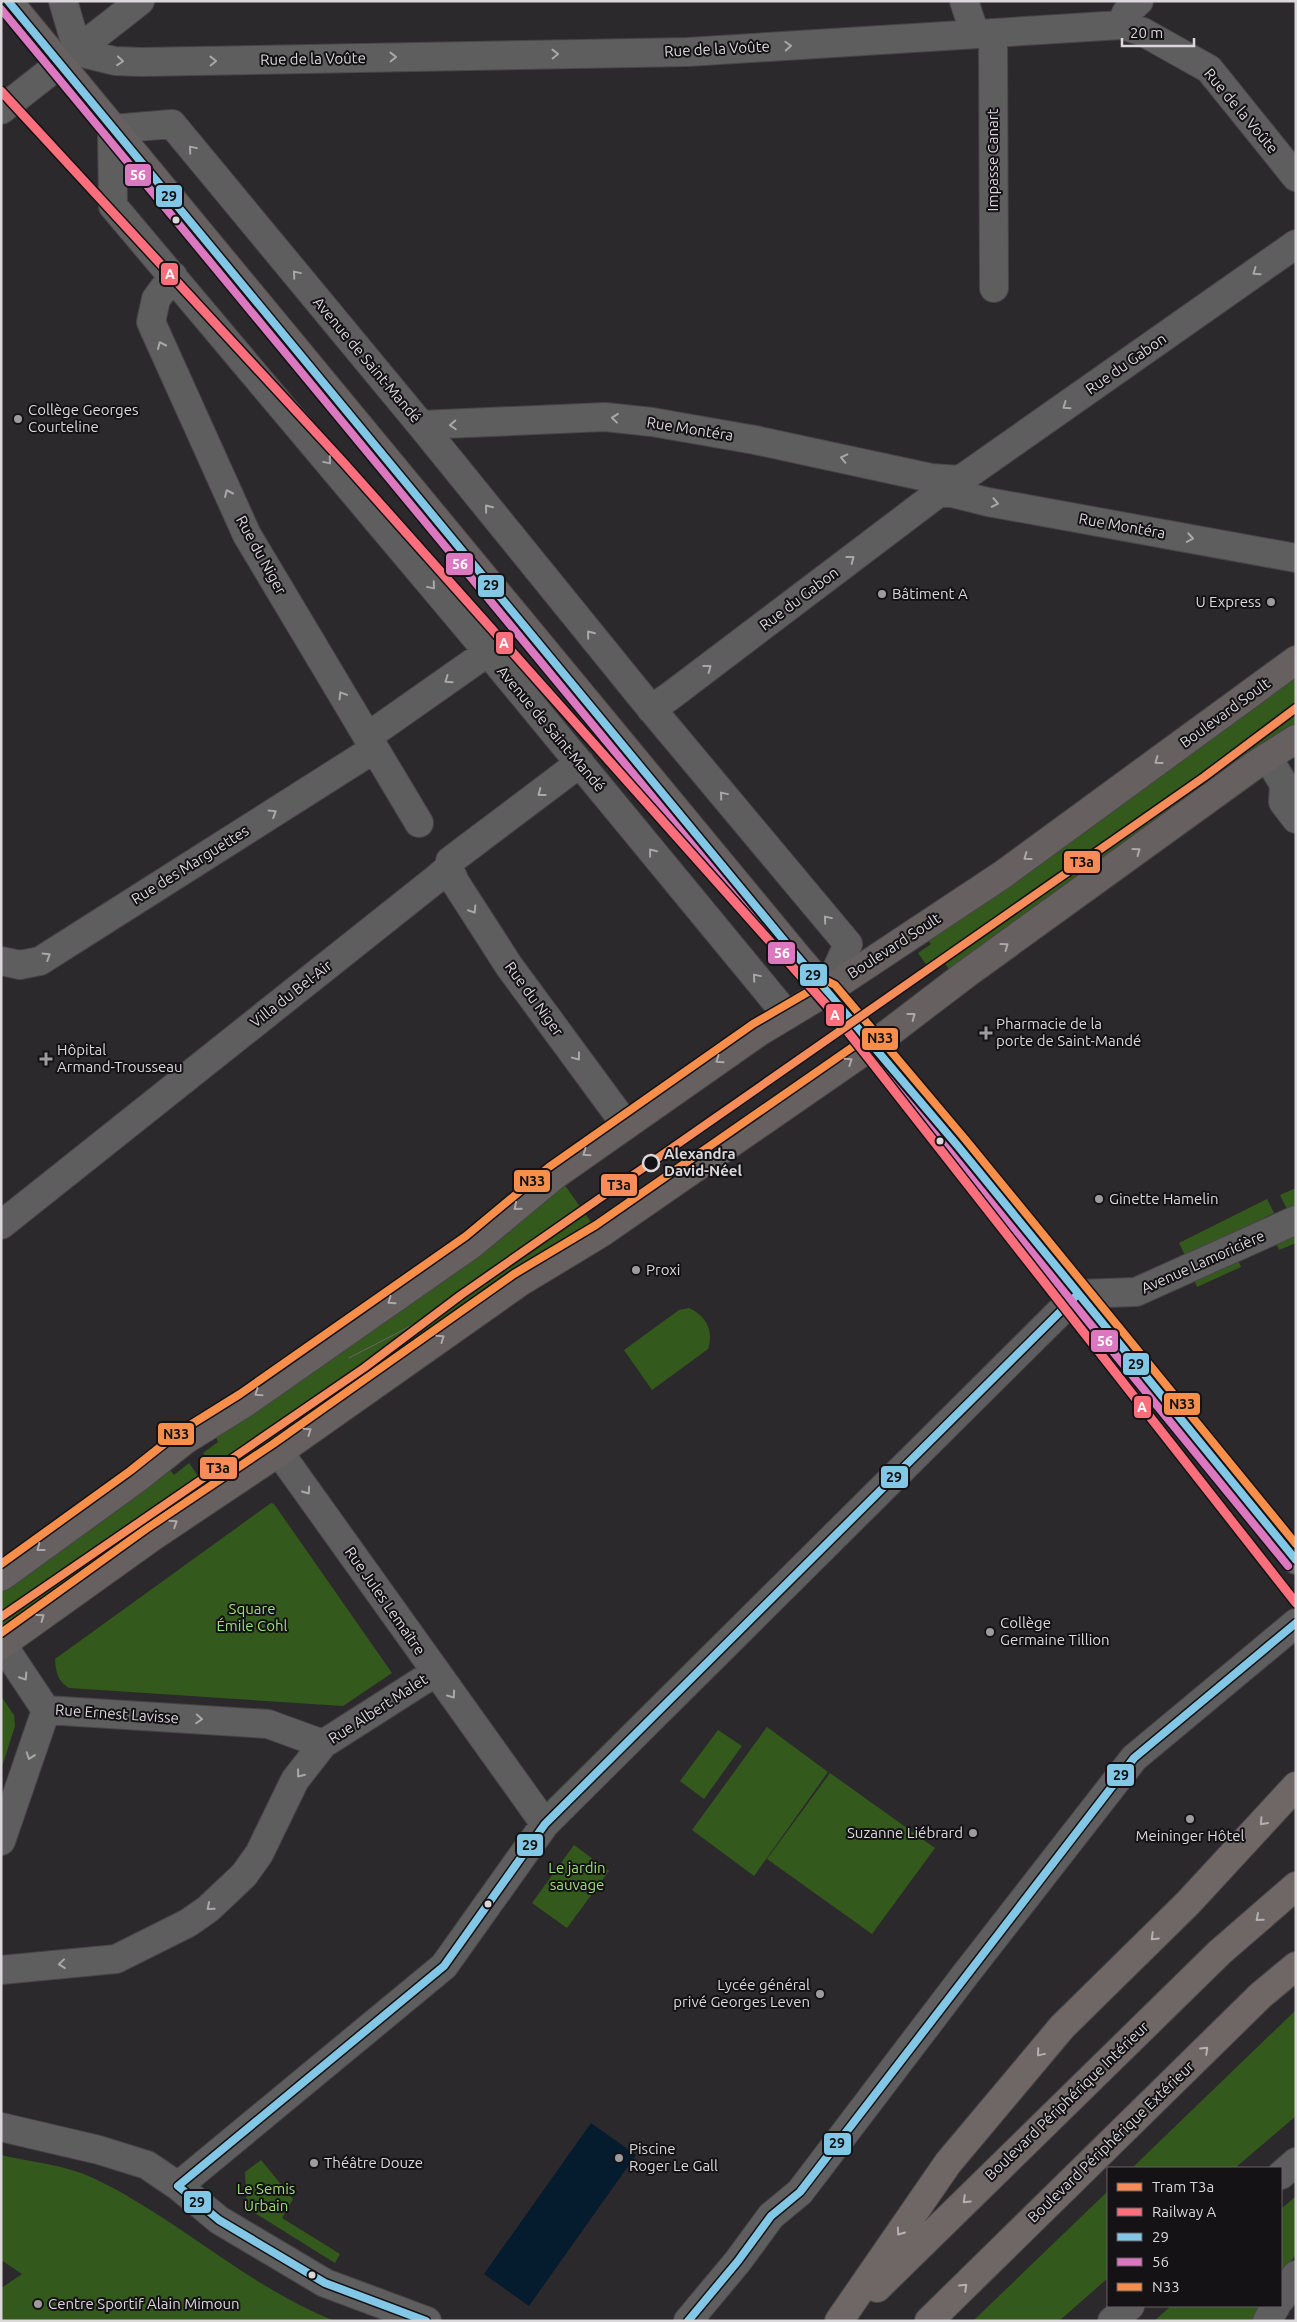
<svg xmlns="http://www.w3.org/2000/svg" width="1297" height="2322" viewBox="0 0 1297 2322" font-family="Ubuntu,sans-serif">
<rect width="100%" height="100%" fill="#2c292c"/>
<path fill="#34591c" d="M1296,675V724L950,970L945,964L932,973L918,953L931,944L927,939L957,922Z
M564,1184L593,1225L236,1467L231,1462L216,1473L203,1453L218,1442L216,1437L463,1264Z
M1296,1188V1205L1287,1209L1280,1195Z
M1267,1199L1274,1213L1186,1257L1179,1243Z
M1296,1225V1243L1279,1250L1273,1236Z
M1235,1252L1241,1267L1197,1287L1191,1272Z
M689,1308C706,1316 714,1330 708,1349L652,1390L624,1350L679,1310Z
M189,1463L202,1482L187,1494L190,1498L1,1629V1588L170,1470L174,1475Z
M271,1503L274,1504L392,1673L343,1706L69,1688C57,1680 56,1672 55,1659Z
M1,1696L14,1715L15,1726L1,1770Z
M767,1727L828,1772L754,1876L692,1830Z
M718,1730L742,1746L704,1799L680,1781Z
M830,1773L935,1848L872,1934L767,1859Z
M574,1845L609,1871L567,1928L532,1903Z
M1296,2010V2116L1235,2168H1132Z
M1,2155C31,2162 66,2165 93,2178C178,2218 248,2287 335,2321H1V2288L22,2274L1,2260Z
M261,2160L293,2199L282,2218L340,2254L335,2263L247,2208L245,2172Z
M1108,2191V2278L1059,2321H973Z
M1296,2196V2254L1281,2277V2209Z
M1171,2306H1262L1252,2321H1154Z"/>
<path fill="#051b2e" d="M591,2123L636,2155L529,2306L484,2274Z"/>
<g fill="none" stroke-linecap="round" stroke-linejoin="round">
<defs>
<path id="minor" d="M63,1L78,52
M964,1L975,34
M1121,25L1126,13L1139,1
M993,33L994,288
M78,52L115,61L141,62L688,52L1121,25L1143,32L1209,69L1296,177
M1,110L140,1
M173,276L156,299L151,322L247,535L419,823
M421,425L605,417L652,422L755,440L931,478L960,480L1296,244
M651,709L669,697L937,494L948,492L988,502L1296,558
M367,737L488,652
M1267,757L1284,784L1283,802L1296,819
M449,868L455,882L509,966L626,1125
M1,961L20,965L40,961L374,749
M787,1015L488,652L113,206L112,129L172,124L421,425L644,700L848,944L827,991
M1,1225L436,879L449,868L450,861L580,763
M279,1452L545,1824
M2,1644L46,1710
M46,1710L268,1724L323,1744
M1,1841L46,1710
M1,1970L116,1959L188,1923L208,1909L244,1875L259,1854L295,1780L323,1744L436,1672
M1,2127L99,2150L147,2165L178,2186L219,2220L325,2283L427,2321
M1281,2175L1296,2162
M178,2186L444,1966L545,1824L1078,1294L1136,1292L1296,1220
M1281,2299L1296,2275
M688,2321L738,2261L771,2216L800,2192L965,1975L1134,1758L1296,1623
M1112,2321L1130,2306
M1267,2321L1276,2306"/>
<path id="major" d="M8,1L796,955L957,1145L1296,1560
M1,1577L136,1479L185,1440L246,1402L472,1244L555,1175L759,1032L827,991L1002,875L1296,660
M1,1645L152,1537L279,1452L520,1282L601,1233L873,1045L966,974L1255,765L1296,739"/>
<path id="highway" d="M877,2288L1220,1952L1296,1886
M839,2321L948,2163L1062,2027L1188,1903L1296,1786
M929,2321L1261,1995L1296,1966"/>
</defs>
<use href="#minor" stroke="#484548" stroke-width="30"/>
<use href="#major" stroke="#484548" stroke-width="30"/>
<use href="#highway" stroke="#484548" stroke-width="30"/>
<use href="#minor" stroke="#5f5e5f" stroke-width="28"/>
<use href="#major" stroke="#676060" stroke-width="28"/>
<use href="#highway" stroke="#6f6666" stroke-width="28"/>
<path stroke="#686668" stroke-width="1" d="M349,1358L434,1314"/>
<defs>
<path id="bus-1" d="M8,1L796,955L957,1145L1296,1560
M426,2321L325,2283L219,2220L178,2186L444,1966L545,1824L1078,1294
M688,2321L738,2261L771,2216L800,2192L1134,1758L1296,1623"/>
<path id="bus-2" d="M1,9L788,961L949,1151L1288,1566"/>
<path id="bus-3" d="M1,1564L130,1471L179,1432L240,1394L466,1236L549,1167L753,1024L827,981L835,985L965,1139L1296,1544
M1,1633L146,1529L273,1444L514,1274L596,1225L867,1037"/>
</defs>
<use href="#bus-1" stroke="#141214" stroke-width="11"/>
<use href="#bus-2" stroke="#141214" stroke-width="11"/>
<use href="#bus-3" stroke="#141214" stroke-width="11"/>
<use href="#bus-1" stroke="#82c8e6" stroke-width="8"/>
<use href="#bus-2" stroke="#db78c0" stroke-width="8"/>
<use href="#bus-3" stroke="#f78f4b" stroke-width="8"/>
<defs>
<path id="rail-1" d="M1,91L343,462L830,1009L1296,1603"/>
</defs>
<use href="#rail-1" stroke="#141214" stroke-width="12"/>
<use href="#rail-1" stroke="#fb6e7c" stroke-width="9"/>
<defs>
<path id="tram-1" d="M1,1617L364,1368L461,1295L1204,777L1296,708"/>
</defs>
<use href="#tram-1" stroke="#141214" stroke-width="11"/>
<use href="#tram-1" stroke="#f68c59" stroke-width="8"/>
</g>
<defs><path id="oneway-chevron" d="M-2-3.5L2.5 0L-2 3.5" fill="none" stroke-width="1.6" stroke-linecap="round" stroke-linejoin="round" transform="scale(1.25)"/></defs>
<g stroke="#a9a7a9">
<use href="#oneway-chevron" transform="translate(788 46) rotate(-3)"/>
<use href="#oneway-chevron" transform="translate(555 54) rotate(-1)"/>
<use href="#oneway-chevron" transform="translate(393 57) rotate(-1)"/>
<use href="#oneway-chevron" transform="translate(120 61) rotate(5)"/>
<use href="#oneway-chevron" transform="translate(213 61) rotate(-1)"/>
<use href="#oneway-chevron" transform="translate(192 149) rotate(-130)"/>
<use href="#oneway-chevron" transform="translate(1256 272) rotate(145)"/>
<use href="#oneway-chevron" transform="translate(296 274) rotate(-130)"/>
<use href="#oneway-chevron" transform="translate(161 345) rotate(-114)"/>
<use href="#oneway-chevron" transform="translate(1066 406) rotate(145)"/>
<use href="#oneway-chevron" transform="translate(615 418) rotate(-174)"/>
<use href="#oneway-chevron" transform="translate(453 425) rotate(177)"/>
<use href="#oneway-chevron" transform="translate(844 458) rotate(-167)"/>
<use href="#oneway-chevron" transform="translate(328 461) rotate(50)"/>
<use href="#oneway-chevron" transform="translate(228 493) rotate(-114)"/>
<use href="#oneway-chevron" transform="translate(995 503) rotate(11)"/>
<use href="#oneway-chevron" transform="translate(488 508) rotate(-129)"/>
<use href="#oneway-chevron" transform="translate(1190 538) rotate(10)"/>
<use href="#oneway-chevron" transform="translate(851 559) rotate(-37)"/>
<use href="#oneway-chevron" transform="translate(432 586) rotate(50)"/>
<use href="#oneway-chevron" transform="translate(590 634) rotate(-129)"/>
<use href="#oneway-chevron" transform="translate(708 668) rotate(-37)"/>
<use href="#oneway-chevron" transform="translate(448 680) rotate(145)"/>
<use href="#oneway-chevron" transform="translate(342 695) rotate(-121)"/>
<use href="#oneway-chevron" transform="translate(541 793) rotate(143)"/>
<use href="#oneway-chevron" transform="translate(723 795) rotate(-130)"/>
<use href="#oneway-chevron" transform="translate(273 813) rotate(-32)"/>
<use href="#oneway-chevron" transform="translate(652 852) rotate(-129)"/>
<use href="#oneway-chevron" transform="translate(473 910) rotate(58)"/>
<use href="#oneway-chevron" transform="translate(827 919) rotate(-130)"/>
<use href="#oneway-chevron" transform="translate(47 956) rotate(-32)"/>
<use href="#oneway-chevron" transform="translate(756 977) rotate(-130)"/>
<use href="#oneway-chevron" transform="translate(577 1057) rotate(53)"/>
<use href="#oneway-chevron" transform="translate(307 1491) rotate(55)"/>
<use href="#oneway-chevron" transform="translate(24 1677) rotate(57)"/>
<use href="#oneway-chevron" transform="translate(452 1695) rotate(54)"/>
<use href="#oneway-chevron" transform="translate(199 1719) rotate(4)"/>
<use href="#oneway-chevron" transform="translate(30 1756) rotate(109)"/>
<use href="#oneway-chevron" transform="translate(300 1774) rotate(128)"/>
<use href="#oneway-chevron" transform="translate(210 1907) rotate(140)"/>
<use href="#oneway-chevron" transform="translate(62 1964) rotate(174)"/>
</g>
<g stroke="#ada8aa">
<use href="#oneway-chevron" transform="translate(1158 761) rotate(144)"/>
<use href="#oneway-chevron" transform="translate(1137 851) rotate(-36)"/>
<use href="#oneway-chevron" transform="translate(1027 857) rotate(144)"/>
<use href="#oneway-chevron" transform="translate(1005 946) rotate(-36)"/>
<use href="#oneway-chevron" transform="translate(912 1016) rotate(-37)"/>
<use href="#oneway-chevron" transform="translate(719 1060) rotate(145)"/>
<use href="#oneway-chevron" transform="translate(849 1061) rotate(-34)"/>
<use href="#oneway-chevron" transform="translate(586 1153) rotate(145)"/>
<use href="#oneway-chevron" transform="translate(517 1207) rotate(140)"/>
<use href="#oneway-chevron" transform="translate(391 1301) rotate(145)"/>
<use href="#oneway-chevron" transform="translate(441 1338) rotate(-35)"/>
<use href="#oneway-chevron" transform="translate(258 1393) rotate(145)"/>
<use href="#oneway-chevron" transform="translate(308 1431) rotate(-35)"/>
<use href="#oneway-chevron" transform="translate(174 1523) rotate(-33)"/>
<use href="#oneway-chevron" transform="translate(40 1548) rotate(143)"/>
<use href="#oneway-chevron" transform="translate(41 1617) rotate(-36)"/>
</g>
<g stroke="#b5b0b2">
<use href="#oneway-chevron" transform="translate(1263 1822) rotate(132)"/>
<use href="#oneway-chevron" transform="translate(1259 1918) rotate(139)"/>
<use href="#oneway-chevron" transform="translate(1154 1937) rotate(136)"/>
<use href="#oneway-chevron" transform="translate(1205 2050) rotate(-44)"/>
<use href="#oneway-chevron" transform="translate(1040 2053) rotate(130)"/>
<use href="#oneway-chevron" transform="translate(966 2200) rotate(136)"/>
<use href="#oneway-chevron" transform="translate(900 2232) rotate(125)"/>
<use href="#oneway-chevron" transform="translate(964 2287) rotate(-44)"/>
</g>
<g fill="#dbd8db" stroke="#141214" stroke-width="2">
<circle cx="176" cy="220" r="4.5"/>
<circle cx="940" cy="1141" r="4.5"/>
<circle cx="488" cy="1904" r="4.5"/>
<circle cx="312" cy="2275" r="4.5"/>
</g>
<g fill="#9e9b9e" stroke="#141214" stroke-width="2">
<circle cx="18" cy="419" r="5"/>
<circle cx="882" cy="594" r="5"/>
<circle cx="1271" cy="602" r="5"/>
<path d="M983.5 1025.5h5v5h5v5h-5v5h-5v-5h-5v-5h5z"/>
<path d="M43.5 1051.5h5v5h5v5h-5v5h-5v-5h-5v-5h5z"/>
<circle cx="1099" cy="1199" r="5"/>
<circle cx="636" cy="1270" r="5"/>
<circle cx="990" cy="1632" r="5"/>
<circle cx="1190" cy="1819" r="5"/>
<circle cx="973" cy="1833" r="5"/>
<circle cx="820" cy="1994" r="5"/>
<circle cx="619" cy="2158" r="5"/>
<circle cx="314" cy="2163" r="5"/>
<circle cx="38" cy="2304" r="5"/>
</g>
<circle fill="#141214" stroke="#dbd8db" stroke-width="2.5" cx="651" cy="1163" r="8"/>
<g text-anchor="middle" stroke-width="4" stroke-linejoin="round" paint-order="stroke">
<g font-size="15" fill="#dbd8db" stroke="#141214">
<text transform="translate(717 49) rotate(-3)" y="5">Rue de la Voûte</text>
<text transform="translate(313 59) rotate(-1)" y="5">Rue de la Voûte</text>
<text transform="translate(1241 111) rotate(50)" y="5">Rue de la Voûte</text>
<text transform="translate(993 160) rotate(-90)" y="5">Impasse Canart</text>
<text transform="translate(367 360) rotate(50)" y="5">Avenue de Saint-Mandé</text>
<text transform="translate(1126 364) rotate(-35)" y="5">Rue du Gabon</text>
<text transform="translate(690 429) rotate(9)" y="5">Rue Montéra</text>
<text transform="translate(1122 526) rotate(10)" y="5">Rue Montéra</text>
<text transform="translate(261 555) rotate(61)" y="5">Rue du Niger</text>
<text transform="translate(799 599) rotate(-37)" y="5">Rue du Gabon</text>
<text transform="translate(1225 713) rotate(-36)" y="5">Boulevard Soult</text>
<text transform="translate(551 729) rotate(50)" y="5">Avenue de Saint-Mandé</text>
<text transform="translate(190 865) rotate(-32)" y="5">Rue des Marguettes</text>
<text transform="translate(894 946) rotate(-33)" y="5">Boulevard Soult</text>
<text transform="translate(291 994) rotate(-38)" y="5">Villa du Bel-Air</text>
<text transform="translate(534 999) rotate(54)" y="5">Rue du Niger</text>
<text transform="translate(1203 1262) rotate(-24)" y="5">Avenue Lamoricière</text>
<text transform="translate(385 1601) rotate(55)" y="5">Rue Jules Lemaître</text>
<text transform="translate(378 1709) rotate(-33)" y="5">Rue Albert Malet</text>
<text transform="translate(117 1714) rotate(4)" y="5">Rue Ernest Lavisse</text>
<text transform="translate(1067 2101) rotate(-44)" y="5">Boulevard Périphérique Intérieur</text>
<text transform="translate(1111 2142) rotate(-44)" y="5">Boulevard Périphérique Extérieur</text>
</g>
<g font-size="15" fill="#dbd8db" stroke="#141214" text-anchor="start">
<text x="28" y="415">Collège Georges<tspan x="28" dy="17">Courteline</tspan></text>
<text x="892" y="599">Bâtiment A</text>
<text x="1261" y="607" text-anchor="end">U Express</text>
<text x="996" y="1029">Pharmacie de la<tspan x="996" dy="17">porte de Saint-Mandé</tspan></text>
<text x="57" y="1055">Hôpital<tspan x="57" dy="17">Armand-Trousseau</tspan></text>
<text x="1109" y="1204">Ginette Hamelin</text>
<text x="646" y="1275">Proxi</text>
<text x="1000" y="1628">Collège<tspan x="1000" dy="17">Germaine Tillion</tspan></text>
<text x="963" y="1838" text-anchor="end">Suzanne Liébrard</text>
<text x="1190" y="1841" text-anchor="middle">Meininger Hôtel</text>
<text x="810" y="1990" text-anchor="end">Lycée général<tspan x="810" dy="17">privé Georges Leven</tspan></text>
<text x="629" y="2154">Piscine<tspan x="629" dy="17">Roger Le Gall</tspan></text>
<text x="324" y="2168">Théâtre Douze</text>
<text x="48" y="2309">Centre Sportif Alain Mimoun</text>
</g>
<g font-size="15" font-weight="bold" fill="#dbd8db" stroke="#141214" text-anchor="start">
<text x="664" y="1159">Alexandra<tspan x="664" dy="17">David-Néel</tspan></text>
</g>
<g font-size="15" fill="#9bdf76" stroke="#141214">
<text x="252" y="1614">Square<tspan x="252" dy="17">Émile Cohl</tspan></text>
<text x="577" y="1873">Le jardin<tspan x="577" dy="17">sauvage</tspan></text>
<text x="266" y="2194">Le Semis<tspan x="266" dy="17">Urbain</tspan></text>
</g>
</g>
<g stroke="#141214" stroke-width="2">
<rect x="124" y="163" width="28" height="24" rx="5" fill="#db78c0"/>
<rect x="155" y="184" width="28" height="24" rx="5" fill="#82c8e6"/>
<rect x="160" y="262" width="19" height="24" rx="5" fill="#fb6e7c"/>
<rect x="445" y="552" width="29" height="24" rx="5" fill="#db78c0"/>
<rect x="477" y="574" width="28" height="24" rx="5" fill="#82c8e6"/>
<rect x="495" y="631" width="19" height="24" rx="5" fill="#fb6e7c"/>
<rect x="1063" y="850" width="38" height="24" rx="5" fill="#f68c59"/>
<rect x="767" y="941" width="29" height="24" rx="5" fill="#db78c0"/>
<rect x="799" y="963" width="29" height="24" rx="5" fill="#82c8e6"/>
<rect x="825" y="1003" width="20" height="24" rx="5" fill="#fb6e7c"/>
<rect x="861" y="1027" width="38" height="24" rx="5" fill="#f78f4b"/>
<rect x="513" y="1169" width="38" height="24" rx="5" fill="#f78f4b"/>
<rect x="600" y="1173" width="38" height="24" rx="5" fill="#f68c59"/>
<rect x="1090" y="1329" width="29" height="24" rx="5" fill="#db78c0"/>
<rect x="1122" y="1352" width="28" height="24" rx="5" fill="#82c8e6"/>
<rect x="1163" y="1392" width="38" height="24" rx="5" fill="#f78f4b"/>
<rect x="1133" y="1395" width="19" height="24" rx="5" fill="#fb6e7c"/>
<rect x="157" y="1422" width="38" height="24" rx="5" fill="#f78f4b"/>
<rect x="199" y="1456" width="39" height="24" rx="5" fill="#f68c59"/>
<rect x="880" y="1465" width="29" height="24" rx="5" fill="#82c8e6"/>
<rect x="1106" y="1763" width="29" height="24" rx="5" fill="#82c8e6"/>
<rect x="516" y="1833" width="28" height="24" rx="5" fill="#82c8e6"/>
<rect x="823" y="2132" width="29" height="24" rx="5" fill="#82c8e6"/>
<rect x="183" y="2190" width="29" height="24" rx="5" fill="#82c8e6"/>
</g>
<g font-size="14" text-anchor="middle" font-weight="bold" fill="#fff">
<text x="138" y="180">56</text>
<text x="170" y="279">A</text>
<text x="460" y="569">56</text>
<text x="504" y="648">A</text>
<text x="782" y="958">56</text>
<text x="835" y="1020">A</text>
<text x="1105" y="1346">56</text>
<text x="1142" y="1412">A</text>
</g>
<g font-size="14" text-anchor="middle" font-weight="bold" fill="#111">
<text x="169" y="201">29</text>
<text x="491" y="590">29</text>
<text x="1082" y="867">T3a</text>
<text x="813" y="980">29</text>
<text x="880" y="1043">N33</text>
<text x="532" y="1186">N33</text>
<text x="619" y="1190">T3a</text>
<text x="1136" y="1369">29</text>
<text x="1182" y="1409">N33</text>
<text x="176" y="1439">N33</text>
<text x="218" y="1473">T3a</text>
<text x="894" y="1482">29</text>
<text x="1121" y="1780">29</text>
<text x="530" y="1850">29</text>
<text x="837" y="2148">29</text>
<text x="197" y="2207">29</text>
</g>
<rect width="1297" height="2322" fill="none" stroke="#dbd8db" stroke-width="5"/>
<rect x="1107" y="2167" width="175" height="140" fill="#141214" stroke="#646164"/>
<rect x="1117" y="2183" width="25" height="8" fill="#f68c59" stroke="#646164"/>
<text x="1152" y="2192" font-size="15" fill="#dbd8db">Tram T3a</text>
<rect x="1117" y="2208" width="25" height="8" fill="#fb6e7c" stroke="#646164"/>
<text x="1152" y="2217" font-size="15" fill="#dbd8db">Railway A</text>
<rect x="1117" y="2233" width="25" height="8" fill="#82c8e6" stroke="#646164"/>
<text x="1152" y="2242" font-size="15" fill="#dbd8db">29</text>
<rect x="1117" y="2258" width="25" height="8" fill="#db78c0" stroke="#646164"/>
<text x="1152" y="2267" font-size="15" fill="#dbd8db">56</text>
<rect x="1117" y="2283" width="25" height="8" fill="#f78f4b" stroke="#646164"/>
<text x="1152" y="2292" font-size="15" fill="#dbd8db">N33</text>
<path d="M1122 38v8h72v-8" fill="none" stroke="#dbd8db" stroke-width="2.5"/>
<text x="1130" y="38" font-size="15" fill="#dbd8db" stroke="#141214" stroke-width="4" paint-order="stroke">20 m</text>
</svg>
